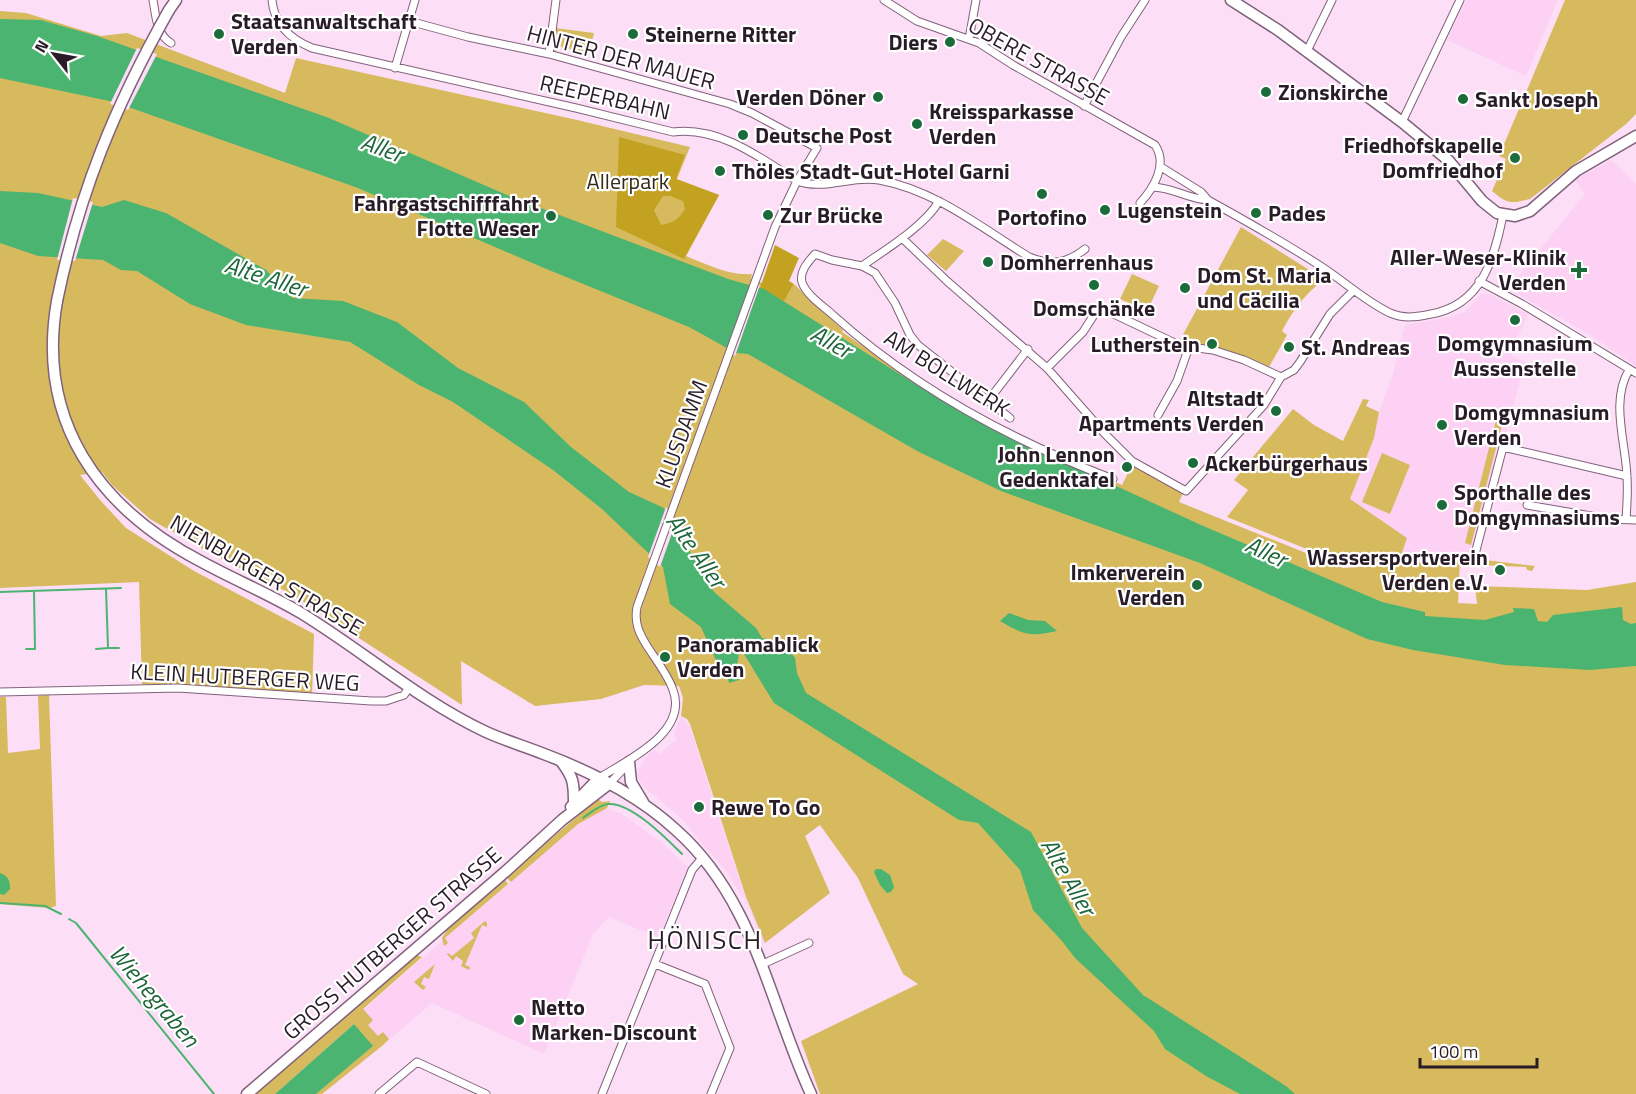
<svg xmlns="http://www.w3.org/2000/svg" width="1636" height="1094" viewBox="0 0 1636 1094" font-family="'Titillium Web',sans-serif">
<rect width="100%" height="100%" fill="#fcdff6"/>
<path fill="#fcd1f4" d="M1466,0H1558L1526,76L1447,40Z
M1611,160L1636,184V366L1587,333L1508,289L1585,194L1575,180Z
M1481,294H1489L1528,314L1510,355L1525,362L1473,556L1348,564L1350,499L1374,438L1379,412L1393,374L1405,325L1450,317L1465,312Z
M681,717L689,725L745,896L765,943L762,944L749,907L724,868L703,845L683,820L644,787L638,778L639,768L648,755L655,750L659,754L677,739L674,734Z
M605,808L620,813L660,841L688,867L664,925L662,939L609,917L593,934L544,1054L432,1003L382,1046L356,1016L579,822Z"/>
<path fill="#d6ba5d" d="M1565,0H1636V114L1626,124L1530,199C1511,204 1507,204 1492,191L1506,159L1499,156Z
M0,11L26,13L101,36L127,33L285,93L296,58L577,120L690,147L677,179L719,195L686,256C706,264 730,276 752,274L751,279L771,286L787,296L794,284L843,330L842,332L950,403L1035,446L1122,485L1132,465L1183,493L1179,502L1343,568L1460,560L1458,603L1477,604L1475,586L1587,590L1636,582V1094H820L801,1041L918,984L903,974L858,878L820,825L805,836L830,893L765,943L746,897L690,724L687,719L681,716L683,698L679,686L644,685L601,699L535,706L461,661L462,705L291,594L206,551L150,519L112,485L102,472L80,475L100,500L126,528L194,571L314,634L312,694L250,689L142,684L139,582L0,588Z
M555,28L594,33L589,54L558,46L556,52L551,51Z
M1241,227L1322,278C1317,286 1311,290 1305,297C1296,306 1288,320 1282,331L1287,335L1269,367C1240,354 1211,347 1179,342Z
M943,239L964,251L946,271L927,255Z
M1132,274L1159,286L1147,311L1120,299Z
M1363,399L1369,400L1366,406L1379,412L1374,438L1350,499L1407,538L1399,561L1344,564L1227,517L1248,490L1234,480L1293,409L1314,425L1343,441Z
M1497,416L1504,417L1471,545L1465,543Z
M1382,453L1410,465L1390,514L1362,502Z
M1477,559L1535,566L1532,571L1527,570L1526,567L1477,565Z
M49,695L56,906L49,908L0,904V697H6L8,753L40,749L38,696Z
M598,799L602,802L610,801L607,808L578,824L511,882L507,878L508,875Z
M504,878L508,884L445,938L448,943L444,946L442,938L451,924Z
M485,921L487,923V927L482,925L465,965L470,967L469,970L461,966L463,961L456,956L453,961L447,954L448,953L452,956L474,938L471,933Z
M416,955L422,957L363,1009L373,1020L368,1025L378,1036L383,1032L389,1039L382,1046L322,1094H316L372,1046L354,1024L275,1094H252Z
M435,964L429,979L424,977L421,984L426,987L423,990L414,982Z"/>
<path fill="#c3a121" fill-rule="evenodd" d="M619,137L685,155L676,179L719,195L684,259L616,227ZM663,196H670L683,201L685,209C679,219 673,223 661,225L654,210Z
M775,245L799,258L789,281L794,284L784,301L760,288Z"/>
<path fill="#4cb471" d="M0,19L41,20L97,36L329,118L507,195L728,279L764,289L938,398L1027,445L1201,525L1382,602L1425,612V616L1485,620L1514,612L1513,608L1534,609L1538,621L1547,622L1553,615L1622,607L1623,620L1631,624L1636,623V666L1590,670L1505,665L1413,650L1367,639L1200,563L1001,491L919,452L748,354L736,353L689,327L544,268L358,188L114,102L0,78Z
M0,191L38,193L102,207L124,200L166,213L266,270L293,298L343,301L397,322L458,368L524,402L571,447L629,492L664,508L714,592L756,628L762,638L776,641L787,648L795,658L797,673L806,693L1031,832L1082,928L1143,995L1286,1086L1295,1094H1240L1206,1076L1165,1049L1154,1031L1075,958L1062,941L1033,910L1020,870L978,823L959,820L774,703L744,654L739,653L737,665L739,680L729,683L726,671L716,660L701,627L670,604L663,567L602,509L553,470L453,402L419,385L350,342L246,325L190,304L137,271L121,270L103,260L38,256L0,243Z
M1009,613L1028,620L1045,621L1057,631C1029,637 1024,635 1000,621Z
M876,869H881L890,875L894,887L891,892L887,893L880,885L874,872Z
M0,873C8,876 10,880 10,889L4,895L0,894Z
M354,1024L373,1046L316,1094H275Z"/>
<path fill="#fcdff6" d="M137,48L157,54L128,110L110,104Z
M73,198L93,202L75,261L57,260Z
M751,282L760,285L735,356L726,351Z
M666,507L676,522L660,567L648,557Z"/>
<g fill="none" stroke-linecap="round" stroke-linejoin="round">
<path stroke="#4cb471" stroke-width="2" d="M0,592L121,588
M108,648H119
M26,649H35L34,591
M96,649L108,648L106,589
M583,818C590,813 599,805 608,804C631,802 667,839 682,854
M0,903L45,906L61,914
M69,919L76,923L214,1094"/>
<defs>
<path id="minor" d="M153,0C156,16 156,34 171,43
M272,0C274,24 290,39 312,48L576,108L673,132C719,126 761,158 797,181C825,191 851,175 879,180C935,190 982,228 1029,257C1051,266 1068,263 1085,249
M884,0L917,21L979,43L1013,65L1155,145C1168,164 1154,188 1140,203
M409,21L468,37L549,54L730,104L752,113L817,148L797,181L775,227L637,607C634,623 639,633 647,646C656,660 668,675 673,690C689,732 628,760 599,778
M969,39L976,0
M1307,51L1332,0
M549,54L556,0
M395,68L415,0
M1084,106L1121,37L1145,0
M1402,122L1460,0
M1161,167L1201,192L1208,200C1246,221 1285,243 1322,267C1345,282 1365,301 1390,313C1404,319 1417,317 1431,314C1482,305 1494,259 1503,215
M1152,187C1172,187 1188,199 1208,200
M902,238L948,282L1047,368L1105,434L1132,461L1186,491L1264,405L1281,377L1294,370L1300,362L1330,314L1354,290
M862,266C885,250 926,225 939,201
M1479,281L1522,304L1636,373
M1047,368L1083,332L1099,307L1181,346L1213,350L1244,360L1281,377
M988,401L1028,349
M1158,415L1177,381L1189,347
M1010,418L918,345L910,335L895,303L875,273L862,266L832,260L815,254C809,261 799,271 802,282C806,295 823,306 833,315C913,387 1013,441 1113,479
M1527,505L1609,519L1636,520
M1626,519C1627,505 1628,491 1627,477C1626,443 1610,401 1629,370
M1474,558L1503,447L1627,476
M0,692L178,688L371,701H386L404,695L410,686
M610,783L629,763
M655,964L705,984L730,1048L711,1094
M763,964L809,943
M379,1094L417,1062L486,1094
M602,1094L692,870L703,857"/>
<path id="secondary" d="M1231,0L1278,30L1402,122L1448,160L1482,201L1497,213L1515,216L1530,211L1576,171L1636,136
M571,807L599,778
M247,1094L505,872L562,820L610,783"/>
<path id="primary" d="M169,10L176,0
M57,301C36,421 98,508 202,562C235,580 269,594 301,613C363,651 419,700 484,731C503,740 524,746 544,754C592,772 638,795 676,830C755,900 769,1003 811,1094
M561,761C573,777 574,782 574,802
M629,762L631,782L643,802"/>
</defs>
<use href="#minor" stroke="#81617b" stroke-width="9"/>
<use href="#secondary" stroke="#81617b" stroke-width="13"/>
<use href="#primary" stroke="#81617b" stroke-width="13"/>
<use href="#minor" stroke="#fff" stroke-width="7"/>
<use href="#secondary" stroke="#fff" stroke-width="10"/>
<use href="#primary" stroke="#fff" stroke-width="10"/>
<defs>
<path id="primary-bridge" d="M57,301C79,193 115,106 169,10"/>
</defs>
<use href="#primary-bridge" stroke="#81617b" stroke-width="13" stroke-linecap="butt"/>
<use href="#primary-bridge" stroke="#fff" stroke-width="10"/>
</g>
<g fill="#1b6b3b" stroke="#fff" stroke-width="2">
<circle cx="219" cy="34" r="6"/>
<circle cx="633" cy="34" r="6"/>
<circle cx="950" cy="42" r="6"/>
<circle cx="1266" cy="92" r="6"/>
<circle cx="878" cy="97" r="6"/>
<circle cx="1463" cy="99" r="6"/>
<circle cx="917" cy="124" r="6"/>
<circle cx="743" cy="135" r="6"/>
<circle cx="1515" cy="158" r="6"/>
<circle cx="720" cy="171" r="6"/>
<circle cx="1042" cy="194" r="6"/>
<circle cx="1105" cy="210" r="6"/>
<circle cx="1256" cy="213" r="6"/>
<circle cx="768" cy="215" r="6"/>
<circle cx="551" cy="216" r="6"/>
<circle cx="988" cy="262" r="6"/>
<path d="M1576 261h6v6h6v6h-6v6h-6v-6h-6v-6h6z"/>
<circle cx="1094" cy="285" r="6"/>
<circle cx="1185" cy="288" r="6"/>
<circle cx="1515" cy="320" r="6"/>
<circle cx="1212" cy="344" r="6"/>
<circle cx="1289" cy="347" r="6"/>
<circle cx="1276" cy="411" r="6"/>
<circle cx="1442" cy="425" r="6"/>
<circle cx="1193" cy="463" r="6"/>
<circle cx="1127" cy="467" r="6"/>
<circle cx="1442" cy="505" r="6"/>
<circle cx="1500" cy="570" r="6"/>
<circle cx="1197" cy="585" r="6"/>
<circle cx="665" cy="657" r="6"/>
<circle cx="699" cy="807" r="6"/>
<circle cx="519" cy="1020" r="6"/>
</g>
<g text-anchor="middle" stroke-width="4.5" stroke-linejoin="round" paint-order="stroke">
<g font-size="22" font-weight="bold" fill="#291c27" stroke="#fff" text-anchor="start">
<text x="231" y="29">Staatsanwaltschaft<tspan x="231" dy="25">Verden</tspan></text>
<text x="645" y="42">Steinerne Ritter</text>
<text x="938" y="50" text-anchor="end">Diers</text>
<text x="1278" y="100">Zionskirche</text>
<text x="866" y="105" text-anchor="end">Verden Döner</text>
<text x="1475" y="107">Sankt Joseph</text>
<text x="929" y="119">Kreissparkasse<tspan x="929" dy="25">Verden</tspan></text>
<text x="755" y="143">Deutsche Post</text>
<text x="1503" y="153" text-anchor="end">Friedhofskapelle<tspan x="1503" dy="25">Domfriedhof</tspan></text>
<text x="732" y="179">Thöles Stadt-Gut-Hotel Garni</text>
<text x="539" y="211" text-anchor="end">Fahrgastschifffahrt<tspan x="539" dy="25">Flotte Weser</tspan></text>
<text x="1117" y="218">Lugenstein</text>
<text x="1268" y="221">Pades</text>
<text x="780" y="223">Zur Brücke</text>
<text x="1042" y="225" text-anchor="middle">Portofino</text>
<text x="1566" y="265" text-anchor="end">Aller-Weser-Klinik<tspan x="1566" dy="25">Verden</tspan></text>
<text x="1000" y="270">Domherrenhaus</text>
<text x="1197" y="283">Dom St. Maria<tspan x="1197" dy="25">und Cäcilia</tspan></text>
<text x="1094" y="316" text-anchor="middle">Domschänke</text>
<text x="1515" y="351" text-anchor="middle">Domgymnasium<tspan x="1515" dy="25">Aussenstelle</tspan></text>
<text x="1200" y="352" text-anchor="end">Lutherstein</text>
<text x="1301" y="355">St. Andreas</text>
<text x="1264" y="406" text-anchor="end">Altstadt<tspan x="1264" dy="25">Apartments Verden</tspan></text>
<text x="1454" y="420">Domgymnasium<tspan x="1454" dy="25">Verden</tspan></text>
<text x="1115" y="462" text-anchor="end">John Lennon<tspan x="1115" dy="25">Gedenktafel</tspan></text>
<text x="1205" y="471">Ackerbürgerhaus</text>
<text x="1454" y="500">Sporthalle des<tspan x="1454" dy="25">Domgymnasiums</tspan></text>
<text x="1488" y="565" text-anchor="end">Wassersportverein<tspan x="1488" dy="25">Verden e.V.</tspan></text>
<text x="1185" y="580" text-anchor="end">Imkerverein<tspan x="1185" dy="25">Verden</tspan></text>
<text x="677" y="652">Panoramablick<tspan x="677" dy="25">Verden</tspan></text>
<text x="711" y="815">Rewe To Go</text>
<text x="531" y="1015">Netto<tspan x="531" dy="25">Marken-Discount</tspan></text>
</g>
<g font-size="22" fill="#291c27" stroke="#fff">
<text transform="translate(621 57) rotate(15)" y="8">HINTER DER MAUER</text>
<text transform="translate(1039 61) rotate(29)" y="8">OBERE STRASSE</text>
<text transform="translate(605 97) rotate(13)" y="8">REEPERBAHN</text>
<text transform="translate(947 373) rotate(32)" y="8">AM BOLLWERK</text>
<text transform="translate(681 434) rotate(-70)" y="8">KLUSDAMM</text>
<text transform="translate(267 575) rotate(30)" y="8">NIENBURGER STRASSE</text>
<text transform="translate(245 677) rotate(3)" y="8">KLEIN HUTBERGER WEG</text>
<text transform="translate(392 943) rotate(-41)" y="8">GROSS HUTBERGER STRASSE</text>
</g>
<g font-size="22" fill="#322c18" stroke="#fff">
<text x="628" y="189">Allerpark</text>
</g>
<g font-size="24" font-style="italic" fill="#1d6639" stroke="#fff">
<text transform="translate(382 148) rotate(20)" y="8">Aller</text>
<text transform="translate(266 277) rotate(18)" y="8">Alte Aller</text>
<text transform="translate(831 342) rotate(29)" y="8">Aller</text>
<text transform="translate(696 551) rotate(55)" y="8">Alte Aller</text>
<text transform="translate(1266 552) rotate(25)" y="8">Aller</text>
<text transform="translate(1068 877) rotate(60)" y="8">Alte Aller</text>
<text transform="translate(154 996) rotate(50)" y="8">Wiehegraben</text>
</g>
<g font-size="26" letter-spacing="1.5" fill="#291c27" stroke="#fff">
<text x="705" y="949">HÖNISCH</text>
</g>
</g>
<g transform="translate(54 54) rotate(301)" stroke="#ffffff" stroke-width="4.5" paint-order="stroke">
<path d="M0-4.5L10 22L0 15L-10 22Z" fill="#291c27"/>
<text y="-9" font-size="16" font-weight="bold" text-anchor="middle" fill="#291c27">N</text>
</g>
<path d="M1420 1058v9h117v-9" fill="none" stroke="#291c27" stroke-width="3"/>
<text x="1429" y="1058" font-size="18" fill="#291c27" stroke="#ffffff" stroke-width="4.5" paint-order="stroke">100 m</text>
</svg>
